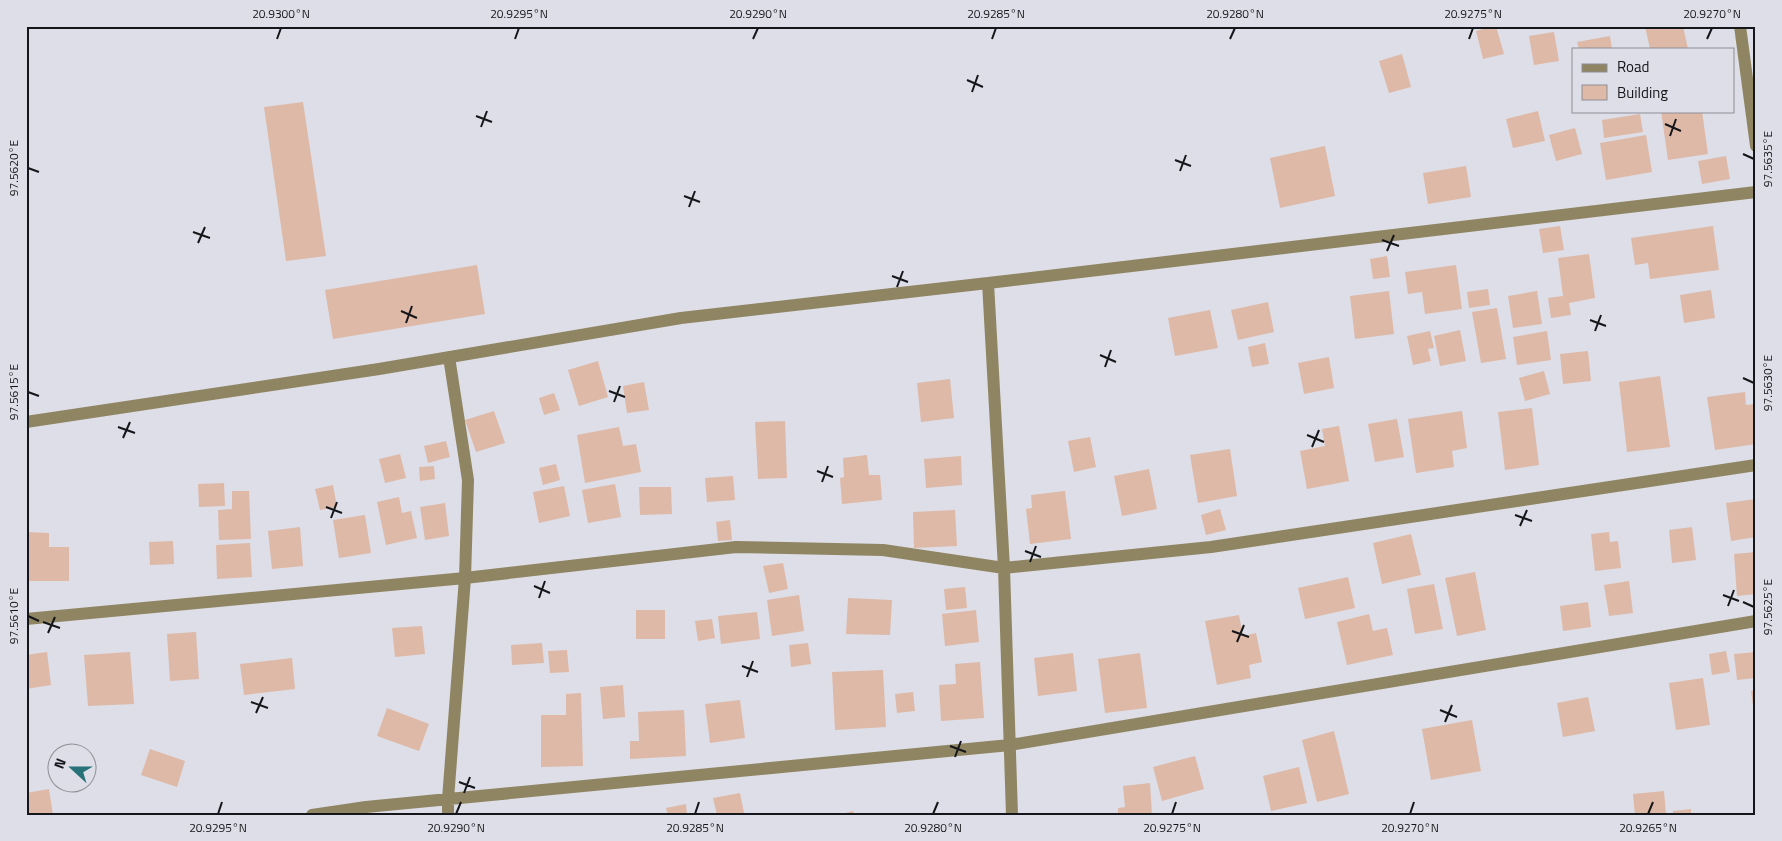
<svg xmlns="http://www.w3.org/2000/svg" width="1782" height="841" viewBox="0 0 1782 841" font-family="'Titillium Web',sans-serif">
<rect width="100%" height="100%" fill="#dddee7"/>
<path fill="#deb9a7" d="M1493,26H1496L1504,54L1483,59L1476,31Z
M1645,26H1683L1688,49H1650Z
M1554,32L1559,61L1534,65L1529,36Z
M1610,36L1612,49H1579L1577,42Z
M1402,54L1411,87L1389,93L1379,61Z
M303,102L326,256L286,261L264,107Z
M1538,111L1545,141L1513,148L1506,119Z
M1661,111H1702L1708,154L1668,160Z
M1640,114L1643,132L1604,138L1602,120Z
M1575,128L1582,154L1556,161L1549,135Z
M1646,135L1652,172L1606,180L1600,143Z
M1325,146L1335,196L1280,208L1270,158Z
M1726,156L1730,179L1702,184L1698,161Z
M1466,166L1471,197L1428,204L1423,173Z
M1560,226L1564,250L1543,253L1539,229Z
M1713,226L1719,270L1650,279L1648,263L1635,265L1631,238Z
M1589,254L1595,298L1569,303L1571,315L1551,318L1548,298L1563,296L1558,258Z
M1387,256L1390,277L1373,279L1370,259Z
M477,265L485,314L333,339L325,290Z
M1456,265L1462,309L1425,314L1422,292L1408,294L1405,272Z
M1488,289L1490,305L1469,308L1467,292Z
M1711,290L1715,318L1684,323L1680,295Z
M1389,291L1394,334L1355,339L1350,296Z
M1537,291L1542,324L1513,328L1508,296Z
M1268,302L1274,332L1238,340L1231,310Z
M1497,308L1506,359L1481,363L1472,312Z
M1210,310L1218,348L1175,356L1168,318Z
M1460,330L1466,361L1440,366L1434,336Z
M1430,331L1434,348L1428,349L1431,361L1413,365L1407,336Z
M1547,331L1551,360L1517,365L1513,337Z
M1265,343L1269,364L1252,367L1248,347Z
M1588,351L1591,381L1563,384L1560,354Z
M1329,357L1334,388L1304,394L1298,363Z
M598,361L608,397L579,406L568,370Z
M1544,371L1550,394L1525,401L1519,378Z
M1660,376L1670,447L1627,452L1619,382Z
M950,379L954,418L921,422L917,383Z
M644,382L649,410L627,413L623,386Z
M1745,392L1746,405L1756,404V444L1715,450L1707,397Z
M554,393L560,410L544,415L539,398Z
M1532,408L1539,465L1505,470L1498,412Z
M494,411L505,443L476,452L465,420Z
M1462,411L1467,448L1452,451L1454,467L1416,473L1408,419Z
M1397,419L1404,457L1375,462L1368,424Z
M785,421L787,478L758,479L755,422Z
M1339,426L1349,481L1307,489L1300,451L1325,446L1322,429Z
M619,427L623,446L636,444L641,472L585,483L577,435Z
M1090,437L1096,467L1074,472L1068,441Z
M446,441L450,457L428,463L424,446Z
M1230,449L1237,496L1198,503L1190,455Z
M400,454L406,478L385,483L379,459Z
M867,455L869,475H880L882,500L842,504L840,478L844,477L843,458Z
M961,456L962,485L926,488L924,459Z
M556,464L560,480L543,485L539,468Z
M434,466L435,479L420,481L419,467Z
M1149,469L1157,509L1122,516L1114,476Z
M733,476L735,500L707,502L705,478Z
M224,483L225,506L199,507L198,484Z
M615,484L621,517L588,523L582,490Z
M333,485L337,507L320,510L315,489Z
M564,486L570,516L539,523L533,492Z
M639,487H671L672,514L640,515Z
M232,491H249L251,539L219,540L218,510L232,509Z
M1065,491L1071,539L1030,544L1026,509L1032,508L1031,495Z
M399,497L402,513L411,511L417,538L386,545L377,502Z
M1756,499V537L1731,541L1726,503Z
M445,503L449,536L425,540L420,507Z
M1220,509L1226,530L1206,535L1201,515Z
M955,510L957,546L914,548L913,512Z
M365,515L371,553L339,558L333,520Z
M730,520L732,540L718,541L716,522Z
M300,527L303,566L272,569L268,531Z
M1692,527L1696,560L1672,563L1669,530Z
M26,532L49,533V547H69V581H26Z
M1609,532L1610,542L1618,541L1621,568L1595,571L1591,534Z
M1411,534L1421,575L1382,584L1373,543Z
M173,541L174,564L150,565L149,542Z
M250,543L252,577L217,579L216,545Z
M1756,552V594L1737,596L1734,554Z
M783,563L788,589L769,593L763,566Z
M1475,572L1486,630L1457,636L1445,578Z
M1348,577L1355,608L1305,619L1298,588Z
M1629,581L1633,613L1609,616L1604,585Z
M1434,584L1443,629L1415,634L1407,589Z
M965,587L967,608L946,610L944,589Z
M799,595L804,631L772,636L767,600Z
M848,598L892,600L890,635L846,634Z
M1588,602L1591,627L1563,631L1560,606Z
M636,610H665V639H636Z
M976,610L979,642L945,646L942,614Z
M757,612L760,639L721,644L718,616Z
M1369,614L1373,631L1387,628L1393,655L1347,665L1337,622Z
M1239,615L1243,636L1256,633L1262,662L1249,665L1251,678L1217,685L1205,621Z
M712,619L715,638L698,641L695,621Z
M422,626L425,654L395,657L392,628Z
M196,632L199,679L170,681L167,634Z
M542,643L544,663L512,665L511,645Z
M808,643L811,664L791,667L789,645Z
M567,650L569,672L550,673L548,651Z
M1726,651L1730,672L1712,675L1709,654Z
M47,652L51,685L26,689V655Z
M130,652L134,704L88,706L84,655Z
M1756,652V678L1737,680L1734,654Z
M1073,653L1077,691L1038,696L1034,658Z
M1140,653L1147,708L1105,713L1098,659Z
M292,658L295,689L244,695L240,664Z
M980,662L984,718L941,721L939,685L956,684L955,664Z
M883,670L886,727L835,730L832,672Z
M1703,678L1710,725L1676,730L1669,683Z
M623,685L625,717L603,719L600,687Z
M1756,690V720H1755L1751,691Z
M913,692L915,711L897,713L895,694Z
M581,693L583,766L541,767V715H566V694Z
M1588,697L1595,731L1563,737L1557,703Z
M740,700L745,738L710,743L705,704Z
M387,708L429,724L419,751L377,736Z
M684,710L686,756L630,759V741H639L638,712Z
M1472,720L1481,771L1431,780L1422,729Z
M1334,731L1349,794L1317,802L1302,740Z
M150,749L185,761L177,787L141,775Z
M1195,756L1204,789L1162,801L1153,767Z
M1299,767L1307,803L1271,811L1263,776Z
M1150,783L1152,815H1118V808L1125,807L1123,786Z
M49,789L53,815H26V793Z
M1664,791L1666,815H1635L1633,794Z
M740,793L744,813L734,815H717L713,798Z
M686,804L687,815H668L666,808Z
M1691,809V815H1673V811Z
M853,811L854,815H841V814Z"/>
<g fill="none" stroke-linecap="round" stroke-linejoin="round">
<path stroke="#8f8563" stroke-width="12" d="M1740,26L1756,146
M26,422L379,369L681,318L988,283
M26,619L465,578L736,547L883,550L1004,568L1211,547L1756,465
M312,815L366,807L1010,745L1756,621
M448,815V799L465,578L468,480L449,357
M1012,815L1004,568L988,283L1756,192"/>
</g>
<path fill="none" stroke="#151619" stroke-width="2" d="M277,39L281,28M515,39L519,28M753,39L758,28M992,39L996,28M1230,39L1235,28M1469,39L1473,28M1707,39L1712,28M967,80L983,87M972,92L978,75M476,116L492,122M1665,124L1681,131M481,127L487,111M1670,136L1676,119M1743,154L1754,159M1175,160L1191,166M28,168L39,172M1180,171L1186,155M684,196L700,202M689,207L695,191M193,232L210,238M1382,240L1399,246M198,243L205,227M1387,251L1394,235M892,276L908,282M897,287L903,271M401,311L417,318M1590,320L1606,326M406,323L412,306M1595,331L1601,315M1100,355L1116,362M1105,367L1111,350M1743,378L1754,383M609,391L625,397M28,392L39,396M614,402L620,386M118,427L135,433M1307,435L1324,442M123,438L130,422M1312,447L1319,430M817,471L833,477M822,482L828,466M326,507L342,513M1515,515L1532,521M331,518L337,502M1520,526L1527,510M1025,551L1041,557M1030,562L1036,546M534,586L550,593M1723,595L1739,601M539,598L545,581M1743,602L1754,607M1728,606L1734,590M28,616L39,621M43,622L60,628M1232,631L1249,637M48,633L55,617M1237,642L1244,625M742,666L758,672M747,677L753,661M251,702L268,708M1440,710L1457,717M256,713L263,697M1445,722L1452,705M950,746L966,752M955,757L961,741M459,782L475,788M464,793L470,777M218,814L222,802M456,814L461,802M695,814L699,802M933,814L938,802M1172,814L1176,802M1410,814L1414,802M1648,814L1653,802"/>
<rect width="1782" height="841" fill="none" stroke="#dddee7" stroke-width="55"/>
<rect x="1572" y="48" width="162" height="65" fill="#dddee7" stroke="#8d8e95"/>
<rect x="1582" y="64" width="25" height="8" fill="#8f8563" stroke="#8d8e95"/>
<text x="1617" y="72" font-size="15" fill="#151619">Road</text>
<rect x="1582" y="85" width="25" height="15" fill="#deb9a7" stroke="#8d8e95"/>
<text x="1617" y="98" font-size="15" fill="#151619">Building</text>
<g transform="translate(72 768) rotate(291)"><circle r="24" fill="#dddee7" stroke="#8d8e95"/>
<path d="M0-4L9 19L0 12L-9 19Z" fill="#277178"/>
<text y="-8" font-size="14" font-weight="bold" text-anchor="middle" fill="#151619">N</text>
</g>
<rect x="28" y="28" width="1726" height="786" fill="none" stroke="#151619" stroke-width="2"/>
<g font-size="12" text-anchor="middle" fill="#151619">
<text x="281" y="18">20.9300°N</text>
<text x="519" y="18">20.9295°N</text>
<text x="758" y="18">20.9290°N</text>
<text x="996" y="18">20.9285°N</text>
<text x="1235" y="18">20.9280°N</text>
<text x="1473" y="18">20.9275°N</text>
<text x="1712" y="18">20.9270°N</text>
<text transform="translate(1768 159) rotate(-90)" y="4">97.5635°E</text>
<text transform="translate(14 168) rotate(-90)" y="4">97.5620°E</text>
<text transform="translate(1768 383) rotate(-90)" y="4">97.5630°E</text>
<text transform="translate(14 392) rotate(-90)" y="4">97.5615°E</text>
<text transform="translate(1768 607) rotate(-90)" y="4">97.5625°E</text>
<text transform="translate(14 616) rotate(-90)" y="4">97.5610°E</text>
<text x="218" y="832">20.9295°N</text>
<text x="456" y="832">20.9290°N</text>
<text x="695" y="832">20.9285°N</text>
<text x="933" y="832">20.9280°N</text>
<text x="1172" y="832">20.9275°N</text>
<text x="1410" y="832">20.9270°N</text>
<text x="1648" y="832">20.9265°N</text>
</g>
</svg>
